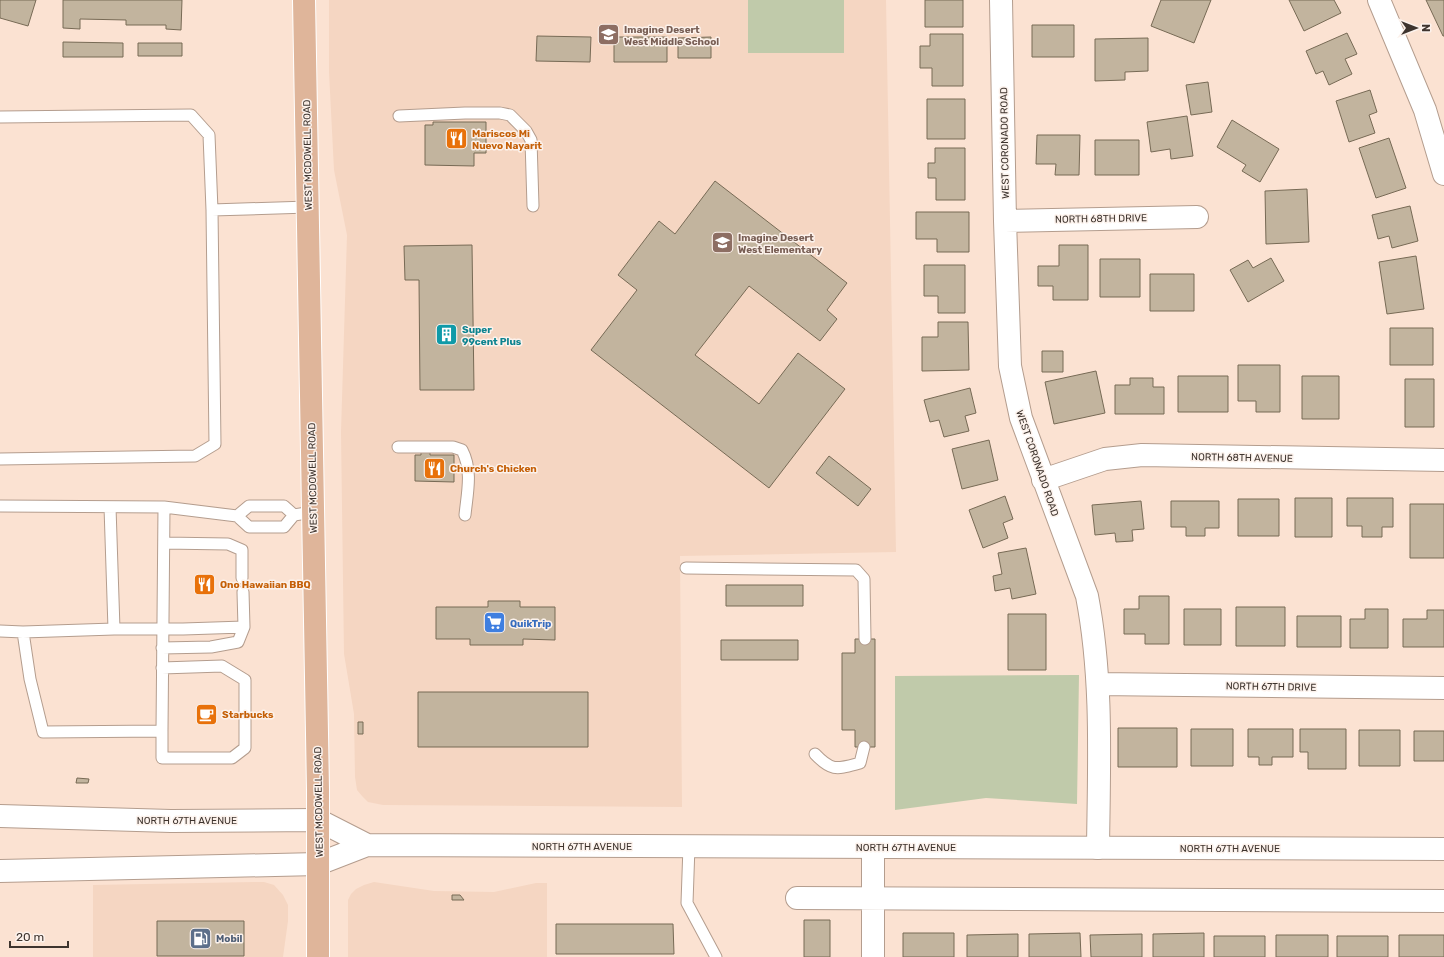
<svg xmlns="http://www.w3.org/2000/svg" width="1444" height="957" viewBox="0 0 1444 957" font-family="Rubik,sans-serif">
<rect width="100%" height="100%" fill="#fbe2d2"/>
<path fill="#f5d6c2" d="M329,0H886L896,552L680,556L682,807L383,805L368,802L362,796L357,790L355,777L354,714L344,654L341,432L347,235L334,170L329,72Z
M254,882H264L274,885L283,895L288,905V921L283,957H93V885Z
M374,882L434,891L494,892L536,883H547V957H348V900L351,894L356,889L364,885Z"/>
<path fill="#c0caaa" d="M748,0H844V53H748Z
M1079,675L1077,804L986,798L895,810V676Z"/>
<path fill="#c2b49e" stroke="#776a55" d="M0,0H36L28,26L0,18Z
M63,0H182L181,30L166,29V25H126V20L80,19V29L63,28Z
M925,0H963V27H925Z
M1161,0H1211L1194,43L1151,26Z
M1289,0H1334L1341,13L1304,31Z
M1426,0H1444V36H1443Z
M1032,25H1074V57H1032Z
M1347,33L1357,54L1345,59L1352,74L1329,85L1323,71L1316,74L1306,51Z
M930,34H963V86H932V68H920V46H930Z
M537,36L591,37L590,62L536,61Z
M614,37H667V62H614Z
M711,37V58H678V38Z
M1148,38V71L1125,72V80L1095,81V39Z
M63,42L123,43V57H63Z
M138,43H182V56H138Z
M1208,82L1212,112L1191,115L1186,85Z
M1370,90L1377,112L1369,115L1375,133L1349,142L1336,101Z
M927,99H965V139H927Z
M1187,116L1193,156L1171,159L1170,149L1151,152L1147,122Z
M1232,120L1279,149L1260,182L1242,171L1246,165L1217,147Z
M433,122H486V153H474V166L425,165V125H433Z
M1037,135H1080L1079,175H1055L1056,164H1036Z
M1389,138L1406,188L1376,198L1359,148Z
M1095,140H1139V175H1095Z
M935,148H965V200H936V178H928V163H935Z
M715,181L847,283L827,310L837,319L820,341L749,286L695,355L759,404L798,353L845,389L769,488L591,350L637,290L618,275L659,221L675,234Z
M1307,189L1309,242L1266,244L1265,191Z
M1410,206L1418,241L1392,248L1389,236L1378,239L1372,215Z
M916,212H969V252H937V239H916Z
M472,245L474,390H420L419,280H405L404,246Z
M1059,245H1088V300H1053V286H1038V266H1059Z
M1416,256L1424,309L1387,314L1379,262Z
M1271,258L1284,281L1248,302L1230,270L1248,260L1253,268Z
M1100,259H1140V297H1100Z
M924,265H965V313H938V296H924Z
M1150,274H1194V311H1150Z
M938,322H968L969,370L922,371V337H938Z
M1390,328H1433V365H1390Z
M1042,351H1063V372H1042Z
M1238,365H1280V412H1256V401H1238Z
M1096,371L1105,413L1054,424L1045,382Z
M1178,376H1228V412H1178Z
M1302,376H1339V419H1302Z
M1130,378H1153V387H1164V414H1115V385H1130Z
M1405,379H1434V427H1405Z
M970,388L976,413L965,416L969,431L944,437L939,420L930,422L924,400Z
M989,440L998,480L962,489L952,449Z
M421,452H430V455H454V482L415,481V455H421Z
M829,456L871,489L858,506L816,473Z
M1005,496L1013,519L1003,523L1008,538L983,548L969,510Z
M1295,498H1332V537H1295Z
M1347,498H1393V527H1382V537H1362V526H1347Z
M1238,499H1279V536H1238Z
M1141,501L1144,529L1132,530L1133,541L1116,542L1115,533L1095,535L1092,505Z
M1171,501H1219V528H1205V536H1186V527H1171Z
M1410,504H1444V558H1410Z
M1026,548L1036,594L1012,599L1010,588L995,591L993,576L1002,574L998,553Z
M726,585H803V606H726Z
M1139,596H1169V644H1145V634H1124V609H1139Z
M488,601H520V607H555V640L523,639V645H470V639H436V607H488Z
M1236,607H1285V646H1236Z
M1184,609H1221V645H1184Z
M1365,609H1388V648H1350V619H1365Z
M1427,610H1444V647H1403V619H1427Z
M1008,614H1046V670H1008Z
M1297,616H1341V647H1297Z
M855,639H875V747H855V730H842V653H855Z
M721,640H798V660H721Z
M418,692H588V747H418Z
M358,722H363V734H358Z
M1118,728H1177V767H1118Z
M1191,729H1233V766H1191Z
M1248,729H1293V757H1272V765H1259V757H1248Z
M1300,729H1346V769H1308V752H1300Z
M1359,730H1400V766H1359Z
M1414,731H1444V761H1414Z
M77,778L89,779L88,783H76Z
M452,895H460L464,900H452Z
M804,920H830V957H804Z
M157,921H244V956H157Z
M556,924H673L674,954H556Z
M903,933H954V957H903Z
M1080,933L1081,957H1029V934Z
M1204,933V957H1153V934Z
M1018,934V957H967V935Z
M1142,934V957H1091L1090,935Z
M1276,935H1328V957H1276Z
M1399,935H1444V957H1399Z
M1214,936H1265V957H1214Z
M1337,936H1388V957H1337Z"/>
<g fill="none" stroke-linecap="round" stroke-linejoin="round">
<defs>
<path id="service" d="M399,116L465,113H500L510,115L526,131L531,140L533,206
M0,117L191,115L209,135L212,210L215,444L195,456L0,459
M212,210L308,207
M398,447H453L462,450C473,471 467,494 465,515
M0,506L164,507L237,516
M110,507L114,629L23,632L30,679L43,732L162,731L164,507
M294,515L284,506H249L237,516L249,527H284L294,515L313,512
M164,543L228,544L242,550V578
M686,568L856,570L864,579L865,639
M114,629H183L244,627
M0,631L23,632
M162,648L211,647L238,642L244,627L243,592
M162,731V758H232L245,748V680L222,666L162,668
M815,754C832,772 837,769 860,763L864,747
M689,846L687,903L716,957"/>
<path id="minor" d="M1001,0L1005,221L1010,366L1021,418L1087,596C1103,679 1099,764 1098,848
M1379,0L1425,110L1444,174
M1005,221L1197,217
M1043,480L1105,459L1142,455L1444,460
M1098,684L1444,688
M873,847V957
M797,898L1444,901"/>
<path id="secondary" d="M0,816L171,821L318,820L367,845
M0,871L318,864L367,845L1444,849"/>
<path id="primary" d="M304,0L318,790V957"/>
</defs>
<use href="#service" stroke="#b49d8e" stroke-width="13"/>
<use href="#minor" stroke="#b49d8e" stroke-width="24"/>
<use href="#secondary" stroke="#b49d8e" stroke-width="24"/>
<use href="#primary" stroke="#fff" stroke-width="24"/>
<use href="#service" stroke="#fff" stroke-width="11"/>
<use href="#minor" stroke="#fff" stroke-width="22"/>
<use href="#secondary" stroke="#fff" stroke-width="22"/>
<use href="#primary" stroke="#dfb59a" stroke-width="22"/>
</g>
<defs>
<symbol id="school-square" viewBox="-11 -11 22 22"><rect x="-9" y="-9" width="18" height="18" rx="4" fill="#8d6e63" stroke="#fcf2ec"/><path d="M0-5L7-2L0 1L-7-2ZM-4 1L0 2.5L4 1V4Q0 6-4 4Z" fill="#fff"/></symbol>
<symbol id="restaurant-square" viewBox="-11 -11 22 22"><rect x="-9" y="-9" width="18" height="18" rx="4" fill="#e8710a" stroke="#fcf2ec"/><path d="M-5-6h1v4h1v-4h1v4h1v-4h1v5L-1.5 .5V6h-2V.5L-5-1ZM5-6V6H3V1.5H1.5Q1.5-4 5-6Z" fill="#fff"/></symbol>
<symbol id="building-square" viewBox="-11 -11 22 22"><rect x="-9" y="-9" width="18" height="18" rx="4" fill="#0f9aa8" stroke="#fcf2ec"/><path d="M-4-6H4V6H1V3H-1V6H-4ZM-2.5-4.3h1.7v1.8h-1.7ZM.8-4.3h1.7v1.8H.8ZM-2.5-1h1.7V.8h-1.7ZM.8-1h1.7V.8H.8Z" fill="#fff"/></symbol>
<symbol id="supermarket-square" viewBox="-11 -11 22 22"><rect x="-9" y="-9" width="18" height="18" rx="4" fill="#3f7fe0" stroke="#fcf2ec"/><path d="M-6-5.5h2.5l.6 2H6L4.5 2H-2.5L-4.4-4H-6ZM-1.5 3.2a1.3 1.3 0 1 0 .1 0ZM3 3.2a1.3 1.3 0 1 0 .1 0Z" fill="#fff"/></symbol>
<symbol id="cafe-square" viewBox="-11 -11 22 22"><rect x="-9" y="-9" width="18" height="18" rx="4" fill="#e8710a" stroke="#fcf2ec"/><path d="M-5.5-4.5H6V0H3Q3 3.5 0 3.5H-2.5Q-5.5 3.5-5.5 0ZM3-3.2v2h1.7v-2ZM-6 4.5H4V6H-6Z" fill="#fff"/></symbol>
<symbol id="fuel-square" viewBox="-11 -11 22 22"><rect x="-9" y="-9" width="18" height="18" rx="4" fill="#5c6f8a" stroke="#fcf2ec"/><path d="M-5.5-6h7V0h2V4h1.3V-2.5L3-4.5l.8-.8L6-3V5H2.5V1h-1V6h-7ZM-4.2-4.7v3.2H.2V-4.7Z" fill="#fff"/></symbol>
</defs>
<g fill-rule="evenodd">
<use href="#school-square" x="596" y="22" width="25" height="25"/>
<use href="#restaurant-square" x="444" y="126" width="25" height="25"/>
<use href="#school-square" x="710" y="230" width="25" height="25"/>
<use href="#building-square" x="434" y="322" width="25" height="25"/>
<use href="#restaurant-square" x="422" y="456" width="25" height="25"/>
<use href="#restaurant-square" x="192" y="572" width="25" height="25"/>
<use href="#supermarket-square" x="482" y="610" width="25" height="25"/>
<use href="#cafe-square" x="194" y="702" width="25" height="25"/>
<use href="#fuel-square" x="188" y="926" width="25" height="25"/>
</g>
<g text-anchor="middle" stroke-width="3" stroke-linejoin="round" paint-order="stroke">
<g font-size="10" font-weight="bold" fill="#785e54" stroke="#fcf2ec" text-anchor="start">
<text x="624" y="33">Imagine Desert<tspan x="624" dy="12">West Middle School</tspan></text>
<text x="738" y="241">Imagine Desert<tspan x="738" dy="12">West Elementary</tspan></text>
</g>
<g font-size="10" font-weight="bold" fill="#c56008" stroke="#fcf2ec" text-anchor="start">
<text x="472" y="137">Mariscos Mi<tspan x="472" dy="12">Nuevo Nayarit</tspan></text>
<text x="450" y="472">Church's Chicken</text>
<text x="220" y="588">Ono Hawaiian BBQ</text>
<text x="222" y="718">Starbucks</text>
</g>
<g font-size="10" fill="#3e342e" stroke="#fcf2ec">
<text transform="translate(1004 143) rotate(-91)" y="4">WEST CORONADO ROAD</text>
<text transform="translate(307 155) rotate(-91)" y="4">WEST MCDOWELL ROAD</text>
<text transform="translate(1101 218) rotate(-1)" y="4">NORTH 68TH DRIVE</text>
<text transform="translate(1242 457) rotate(1)" y="4">NORTH 68TH AVENUE</text>
<text transform="translate(1038 463) rotate(71)" y="4">WEST CORONADO ROAD</text>
<text transform="translate(312 478) rotate(-91)" y="4">WEST MCDOWELL ROAD</text>
<text transform="translate(1271 686) rotate(1)" y="4">NORTH 67TH DRIVE</text>
<text transform="translate(318 802) rotate(-91)" y="4">WEST MCDOWELL ROAD</text>
<text x="187" y="824">NORTH 67TH AVENUE</text>
<text x="582" y="850">NORTH 67TH AVENUE</text>
<text x="906" y="851">NORTH 67TH AVENUE</text>
<text x="1230" y="852">NORTH 67TH AVENUE</text>
</g>
<g font-size="10" font-weight="bold" fill="#0d838f" stroke="#fcf2ec" text-anchor="start">
<text x="462" y="333">Super<tspan x="462" dy="12">99cent Plus</tspan></text>
</g>
<g font-size="10" font-weight="bold" fill="#366cbe" stroke="#fcf2ec" text-anchor="start">
<text x="510" y="627">QuikTrip</text>
</g>
<g font-size="10" font-weight="bold" fill="#4e5e75" stroke="#fcf2ec" text-anchor="start">
<text x="216" y="942">Mobil</text>
</g>
</g>
<g transform="translate(1416 28) rotate(90)" stroke="#fcf2ec" stroke-width="3" paint-order="stroke">
<path d="M0-3L7 15L0 10L-7 15Z" fill="#3e342e"/>
<text y="-6" font-size="11" font-weight="bold" text-anchor="middle" fill="#3e342e">N</text>
</g>
<path d="M10 941v6h58v-6" fill="none" stroke="#3e342e" stroke-width="2"/>
<text x="16" y="941" font-size="12" fill="#3e342e" stroke="#fcf2ec" stroke-width="3" paint-order="stroke">20 m</text>
</svg>
